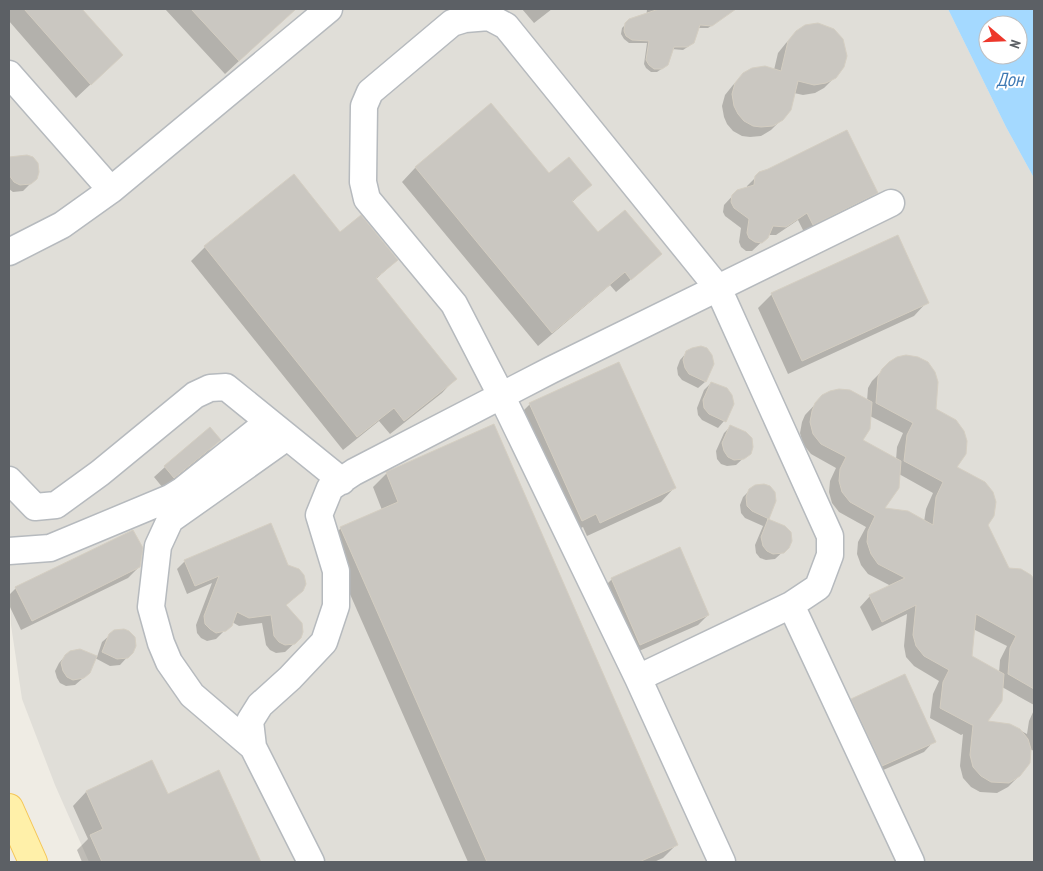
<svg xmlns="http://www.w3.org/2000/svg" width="1043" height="871" viewBox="0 0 1043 871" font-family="'PT Sans Narrow',sans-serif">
<rect width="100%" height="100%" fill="#efece4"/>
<path fill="#e0ded8" d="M9,9H948L1006,127L1034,178V862H89L55,785L22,699L11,625L10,582H9Z"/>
<path fill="#a4d9ff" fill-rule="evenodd" d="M948,9H1034V178L1006,127ZM988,25H1018V55H988Z"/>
<path fill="#0003" fill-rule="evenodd" d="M9,9H81L122,55L76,98L9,21Z
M165,9H295L225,74Z
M522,9H552L534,23Z
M647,9H722L718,20L714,24L708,28H697L689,46L683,50L672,49L663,68L657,72H651L646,68L644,64L647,43H629L624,39L621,34L622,28L630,20H646Z
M797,32L835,77L824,88L815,93L803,95L794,93L782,119L771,130L761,136L750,137L742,136L733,131L727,124L724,117L722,106L725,95L733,85L744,74L774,70L778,53L786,43Z
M491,105L549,175L590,185L572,202L598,234L660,254L646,267L616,292L610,285L538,346L402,182L415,168Z
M27,156L36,178L23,191L13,192L9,189V158Z
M760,173L876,193L867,201L804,232L798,220L776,235H768L767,237L752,251H746L741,247L739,242L741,228L725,216L723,212L724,205L737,191L747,188V186Z
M340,234L397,260L376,279L455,379L442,393L390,434L379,421L343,450L191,261L205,247Z
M772,294L927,302L914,316L788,374L758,308Z
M687,352L705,382L698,388L682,380L678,375L677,368L680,360Z
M890,363L934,410L955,468L987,524L1008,569L1030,576L1034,581V705L1002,687L986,722L1010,725L1027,734L1029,721L1034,710V751L1030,749L1019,776L1008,787L997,793L980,792L971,787L963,778L960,766L963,734L961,735L930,718L933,694L939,681L914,666L906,657L904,646L907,614L872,631L860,607L870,596L891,586L868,574L861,565L857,554L858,542L866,527L839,512L832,503L829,492L830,481L836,468L811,454L803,444L800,433L802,422L805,415L823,396L867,401L868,388L872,381ZM870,416L903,433L897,447L896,460L861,441ZM899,474L933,493L926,509L924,522L883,509ZM973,629L1007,646L1000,660L999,673L970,656Z
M711,383L724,421L718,428L702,420L698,415L697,408L704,390Z
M530,404L674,488L661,502L587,536L583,527L568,534L516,418Z
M493,426L676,845L663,858L654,862H468L327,542L341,528L382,510L373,487L386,474Z
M731,426L749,453L736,465L727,466L721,464L717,459L716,451L724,433Z
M210,429L219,440L209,451L163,488L154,477L165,467Z
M750,490L768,518L767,520L784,527L788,547L775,559L766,560L760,558L756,553L755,545L763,526L745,518L741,513L740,505L743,497Z
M185,561L293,599L285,606L300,638L285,652L276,653L270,650L266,645L262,623L239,626L232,622L230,625L216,639L207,641L201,638L197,633L196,625L212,583L187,594L177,569Z
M139,567L128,578L21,630L9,605V595L16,588Z
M612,579L708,615L698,625L630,655L601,590Z
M110,635L132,652L120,665L110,666L95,658L89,673L75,685L66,686L60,683L57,678L55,671L59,663L66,655L80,651L97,657L102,642Z
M852,700L934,741L924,752L872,775L842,710Z
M151,762L167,796L219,772L260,862H82L77,850L88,839L73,806L86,792Z"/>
<path fill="#cac7c1" stroke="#d4cec2" d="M24,9H82L123,55L91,85Z
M191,9H296L239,61Z
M659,9H736L712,26L700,25L694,43L687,47H674L668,65L662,69H654L649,65L646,60L649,41L632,40L626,36L624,31L625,23L629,19Z
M818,23L834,29L843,39L847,56L844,67L836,78L826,83L814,85L798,81L791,110L783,120L773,126L761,127L753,126L744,121L738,114L734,106L732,94L735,83L743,73L752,68L765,66L781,71L788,41L796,31L805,25Z
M491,103L549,173L569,157L592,185L572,201L598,232L625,210L662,254L631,280L625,272L552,333L415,167Z
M847,130L878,193L813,225L807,213L786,227L773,226L768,238L762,243L755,242L749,238L747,233L749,219L734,208L731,202L732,195L737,190L754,185L755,176L759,172L768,169Z
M27,155L33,157L38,163L39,172L37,179L31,184L20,185L14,182L9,175V157Z
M294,174L340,232L361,215L398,260L376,278L457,379L404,421L394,408L357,437L204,246Z
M898,235L929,303L802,361L771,293Z
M701,346L707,348L712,355L714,364L706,382L689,374L685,368L683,360L686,351L692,348Z
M906,355L918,357L928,362L935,372L938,382L936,409L956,420L964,431L967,441L966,454L957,467L985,482L993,492L996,502L994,516L988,525L1009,568L1021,569L1031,575L1034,579V689L1008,674L1010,648L1016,636L976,614L972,656L1004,674L1002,701L988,721L1010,724L1020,729L1028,739L1031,749L1030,763L1020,776L1009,783L991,782L981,776L973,767L970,755L973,725H972L940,708L943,682L949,670L924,656L916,646L913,635L916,605L882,622L869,595L905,578L878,564L871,554L867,542L868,531L875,516L850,502L842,492L839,481L840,469L846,457L821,444L813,434L810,422L812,411L815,403L822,395L830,391L839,389L850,390L872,402L870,429L863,440L901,461L899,488L885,508L908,511L933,525L936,497L943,482L904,461L907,435L913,423L876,403L878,377L882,369L889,362L897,357Z
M619,362L676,488L600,523L596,514L582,521L529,403Z
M711,382L727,388L732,395L734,404L726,422L709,414L704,408L703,400Z
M494,424L678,845L639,862H487L340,527L398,502L386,472Z
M730,425L746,432L752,438L753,447L751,454L744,459L734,460L728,457L724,451L722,443Z
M210,427L221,440L174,478L164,466Z
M764,484L770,486L775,492L776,501L769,519L752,511L747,506L746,497L749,489L755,485Z
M768,519L785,526L791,532L792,541L789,548L784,553L773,554L767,551L763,546L761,537Z
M271,523L288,565L299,569L304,575L306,584L303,591L286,605L302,623L303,632L301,638L295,644L285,645L279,642L274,636L271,615L249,618L237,612L232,626L226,631L216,633L210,629L205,624L204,616L219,576L195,586L184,560Z
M133,530L143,548L140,567L32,621L15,587Z
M680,547L709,615L640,645L611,578Z
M124,629L129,631L135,637L136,646L133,653L128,658L117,659L102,652L109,634L114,630Z
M80,649L97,656L90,673L84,678L73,680L67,677L63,671L61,663L65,655L70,651Z
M905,674L936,742L882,766L851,699Z
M152,760L168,794L219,770L261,862H102L90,835L103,829L86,791Z"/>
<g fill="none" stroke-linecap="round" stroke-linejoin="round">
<defs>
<path id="minor" d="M9,74L111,190
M9,252L62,225L111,190L329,9
M9,480L35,507L56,505L100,473L195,395L210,388L226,387L342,481
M9,551L50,548L170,498L183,490L268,422
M791,605L911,862
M638,678L791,605L818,587L830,555V536L718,288L506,26L489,17L465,19L452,23L370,92L364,106L363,182L367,199L454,304L501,395L638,678L722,862
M253,747L192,695L169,662L161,643L151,607L158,546L170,520L287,437
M311,862L253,747L250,721L260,705L290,678L324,642L336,606V571L319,515L330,488L354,472L551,370L891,203"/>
<path id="major" d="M9,808L33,862"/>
</defs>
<use href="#minor" stroke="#b6babe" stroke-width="29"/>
<use href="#major" stroke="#f5c657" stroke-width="30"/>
<use href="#minor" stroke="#fff" stroke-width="26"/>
<use href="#major" stroke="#fff0a9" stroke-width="28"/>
</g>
<g text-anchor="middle" stroke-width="4" stroke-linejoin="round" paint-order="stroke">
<g font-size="19" font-style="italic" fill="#3e79b4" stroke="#fff">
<text x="1010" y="86">Дон</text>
</g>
</g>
<rect width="1043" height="871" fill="none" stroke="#5c6065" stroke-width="20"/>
<g transform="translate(1003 40) rotate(109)"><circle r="24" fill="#ffffff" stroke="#bebfc1"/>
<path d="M0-4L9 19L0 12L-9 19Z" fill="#ed372b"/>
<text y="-8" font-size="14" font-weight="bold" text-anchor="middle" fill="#5c6065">N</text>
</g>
</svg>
